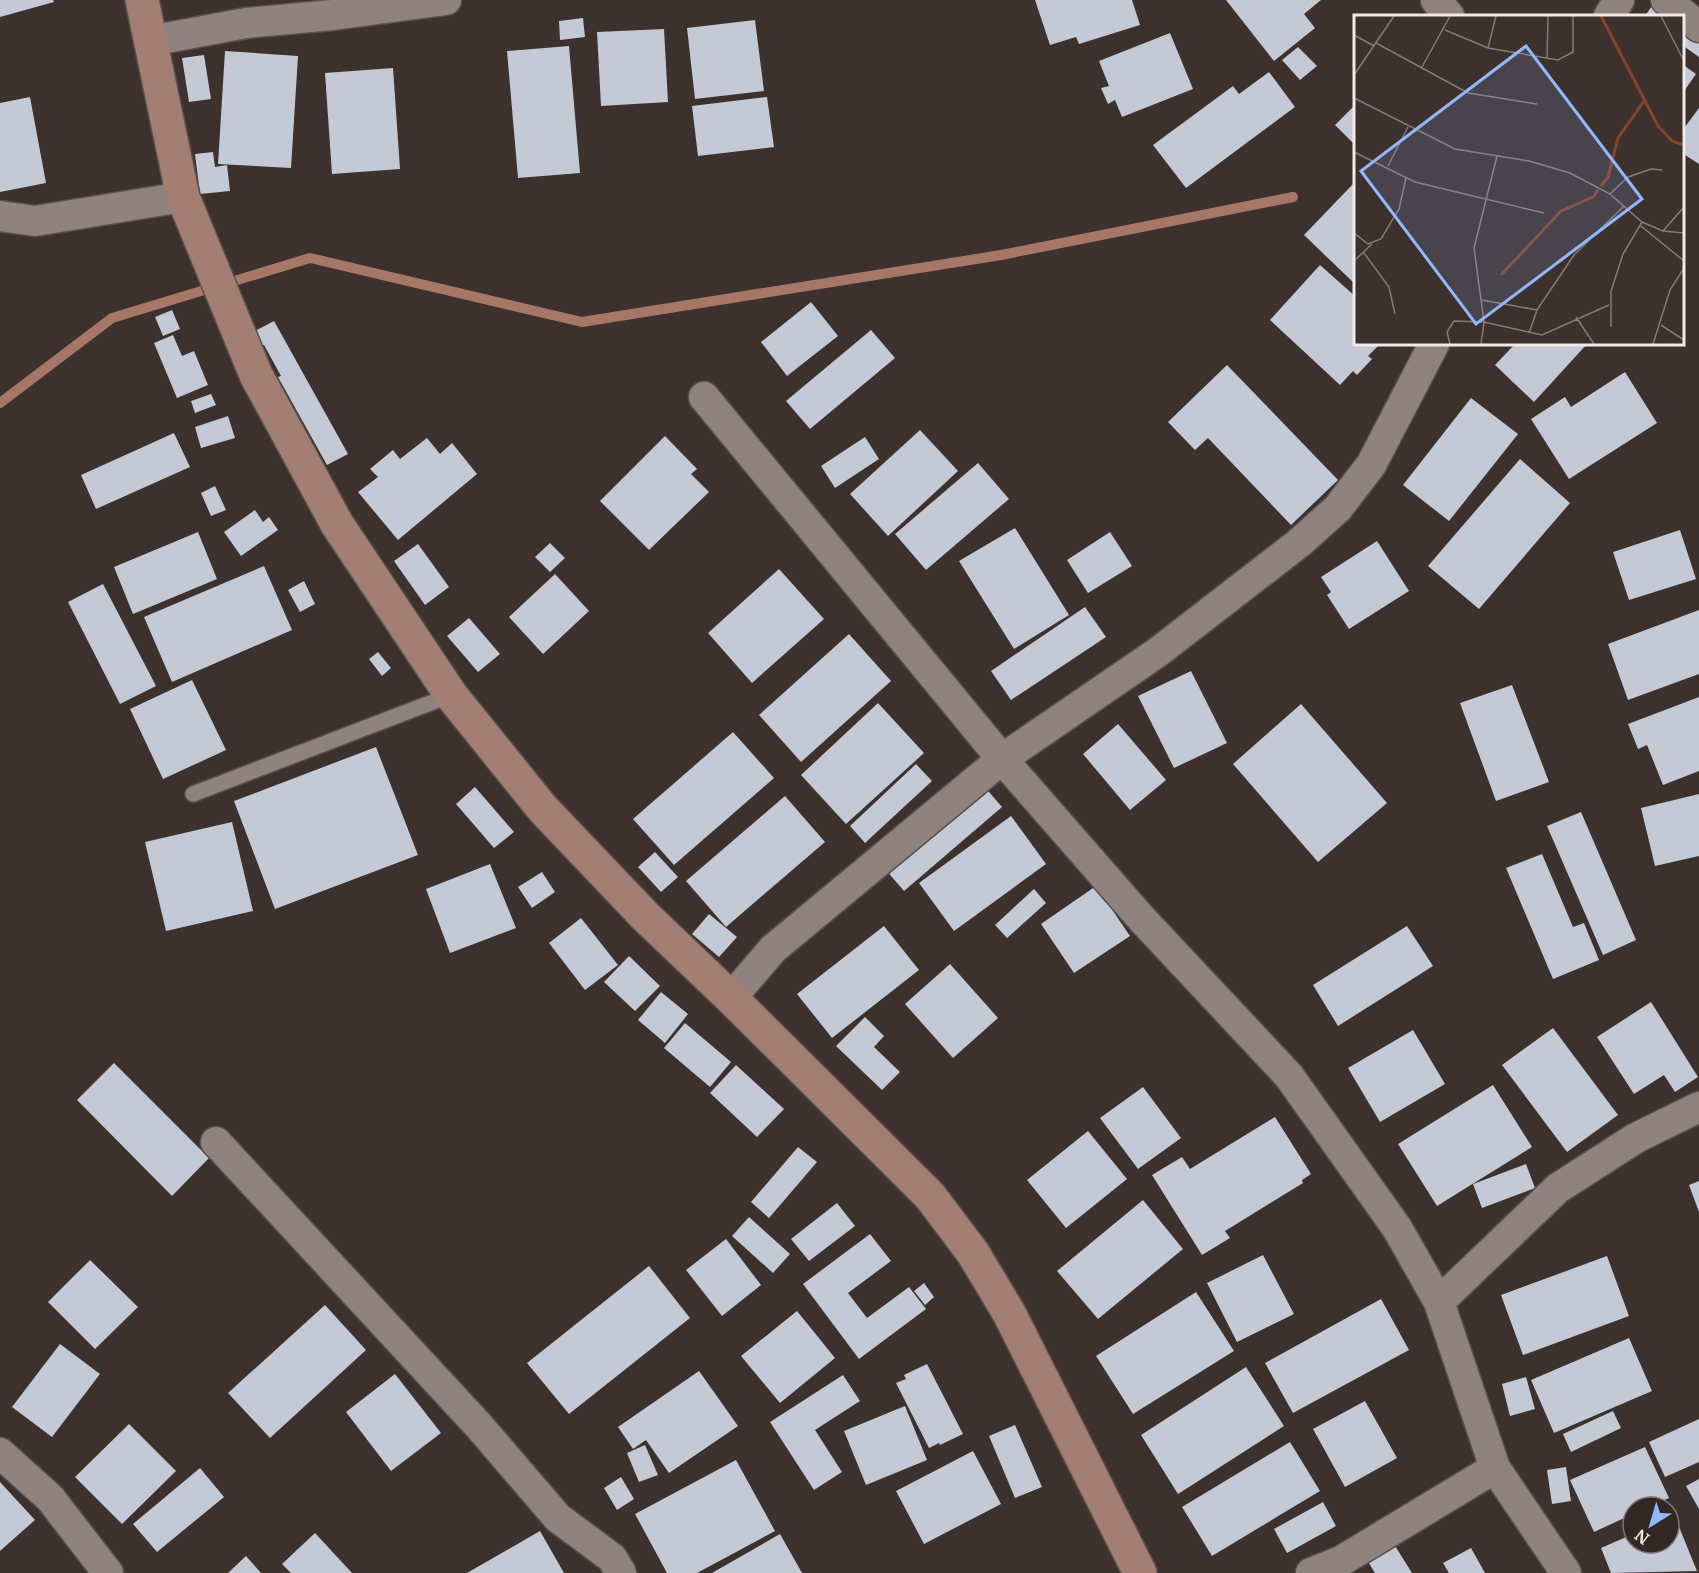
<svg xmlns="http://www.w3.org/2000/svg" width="1699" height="1573" viewBox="0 0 1699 1573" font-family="Merriweather,serif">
<rect width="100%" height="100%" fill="#3c312d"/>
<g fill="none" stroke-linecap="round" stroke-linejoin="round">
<path stroke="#a67666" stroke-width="10" d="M0,403L112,318L310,258L582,322L1001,255L1293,197"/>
</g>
<path fill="#c3c9d5" d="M0,0H53L54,2L0,17Z
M1035,0H1132L1140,25L1079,44L1076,37L1050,45Z
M1226,0H1321L1304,14L1315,28L1274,61Z
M1656,0L1670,16H1645Z
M583,18L585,37L560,40L559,21Z
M755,20L764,91L695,99L687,28Z
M1682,22L1699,34V57L1682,45Z
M664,29L668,102L601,106L597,32Z
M1170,33L1193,89L1122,117L1115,100L1108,104L1101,88L1109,86L1099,61Z
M569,46L580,173L518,178L507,51Z
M1298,47L1317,66L1300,80L1282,60Z
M225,51L298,56L291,168L218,164Z
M204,55L211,99L189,102L182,58Z
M1682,64L1696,74L1682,94Z
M393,68L400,169L332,174L325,73Z
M1269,72L1295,107L1186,188L1153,145L1233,86L1239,94Z
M30,97L46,183L0,192V103Z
M767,97L774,147L698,156L692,106Z
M1356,104V146L1335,125Z
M1699,108V164L1682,153V131Z
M213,152L215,167L227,165L230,191L200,194L195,154Z
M1354,183L1356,184V285L1304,235Z
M1320,265L1356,297V344H1380L1368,356L1372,359L1357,375L1353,371L1340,385L1270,320Z
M811,302L838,336L787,376L761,342Z
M172,310L180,329L163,336L155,317Z
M274,321L348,454L327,465L278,377L281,376L264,345L261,346L253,332Z
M871,330L895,358L810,429L786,401Z
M173,335L182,356L194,351L208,385L177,398L154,343Z
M1515,344H1587L1534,402L1495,365Z
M1227,365L1338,480L1291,525L1208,438L1195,450L1168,422Z
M1625,372L1657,423L1569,479L1531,419L1565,397L1571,407Z
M211,394L216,405L195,413L191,401Z
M1471,398L1518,434L1449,521L1403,485Z
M228,416L235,438L201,448L195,427Z
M920,430L958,471L888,536L850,494Z
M174,433L190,467L96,509L81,475Z
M665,436L697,469L691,474L709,492L649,550L600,501Z
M865,437L879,459L835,488L821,466Z
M427,438L440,454L452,443L477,474L398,540L358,492L378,477L370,469L393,450L400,459Z
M1520,459L1570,503L1479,609L1428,566Z
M978,463L1009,499L926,570L895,534Z
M215,486L226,510L211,516L201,493Z
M255,510L263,522L269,517L278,530L241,556L224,532Z
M1015,528L1069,615L1014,649L959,561Z
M1680,530L1696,579L1629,600L1613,552Z
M198,532L217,579L133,614L114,567Z
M1110,532L1132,566L1088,593L1067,560Z
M1377,541L1409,591L1349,629L1327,595L1331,592L1321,577Z
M550,543L565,558L550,572L535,557Z
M418,544L449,587L425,605L394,561Z
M264,566L292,630L172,682L144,617Z
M779,569L824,619L752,683L708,633Z
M555,574L589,611L543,654L509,617Z
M304,581L315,604L300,612L288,590Z
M103,584L156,686L120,704L68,602Z
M1085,607L1106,637L1011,700L991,671Z
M1699,610V674L1628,700L1608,644Z
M469,618L500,654L478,672L447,636Z
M849,634L891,681L801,762L759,715Z
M378,652L391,668L382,676L369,659Z
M1191,671L1227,743L1174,768L1138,696Z
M192,680L226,750L163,779L130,709Z
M1512,685L1549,782L1496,801L1460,703Z
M1699,697V771L1663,785L1647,745L1638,749L1628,724Z
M878,703L924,753L846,824L801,775Z
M1301,704L1387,803L1318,862L1233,764Z
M1118,724L1166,780L1130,810L1083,754Z
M733,732L774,778L674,865L633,819Z
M376,747L418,855L275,909L234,801Z
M916,764L932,781L865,843L850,826Z
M983,785L1002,807L904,891L885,869Z
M475,787L514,832L494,848L456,804Z
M1699,794V856L1655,866L1641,808Z
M785,796L825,842L726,927L686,881Z
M1581,812L1636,940L1603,955L1547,826Z
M1011,816L1046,864L954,931L919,883Z
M232,822L253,911L166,931L145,842Z
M655,852L678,877L661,892L638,867Z
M1542,854L1573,927L1584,923L1599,960L1553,979L1506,868Z
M490,864L516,928L450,953L426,889Z
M542,872L555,892L532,908L518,887Z
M1096,886L1130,936L1074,973L1041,924Z
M1034,889L1046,903L1007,938L995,925Z
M709,914L737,937L719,957L692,934Z
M581,918L618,965L585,990L549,943Z
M884,926L919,970L832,1038L797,994Z
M1407,926L1433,966L1338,1026L1313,985Z
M629,956L660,986L635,1011L604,982Z
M950,964L998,1018L953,1058L905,1004Z
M661,992L688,1014L665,1043L638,1020Z
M1651,1002L1698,1077L1675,1092L1664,1075L1634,1094L1597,1037Z
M865,1017L884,1036L874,1047L900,1072L882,1090L836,1046Z
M685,1023L731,1062L710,1087L664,1048Z
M1553,1028L1618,1115L1567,1152L1502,1065Z
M1413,1030L1445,1084L1380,1122L1348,1068Z
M114,1063L209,1158L172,1196L77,1100Z
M736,1065L784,1109L757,1137L710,1093Z
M1493,1085L1532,1147L1437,1206L1398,1144Z
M1143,1087L1181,1138L1138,1169L1100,1118Z
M1275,1117L1311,1174L1302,1180L1303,1183L1225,1231L1230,1238L1202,1255L1152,1175L1182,1157L1190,1169Z
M1088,1131L1127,1179L1066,1228L1027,1180Z
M798,1147L817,1162L769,1218L751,1202Z
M1526,1164L1535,1188L1482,1208L1473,1184Z
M1699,1181V1212L1689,1185Z
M1143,1200L1183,1249L1098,1319L1057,1271Z
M837,1203L855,1226L809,1261L791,1239Z
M749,1217L790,1254L773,1273L732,1236Z
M870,1234L891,1261L848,1293L867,1318L909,1287L926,1309L859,1359L803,1284Z
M726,1239L761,1285L722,1316L686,1270Z
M1263,1255L1294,1314L1237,1342L1207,1283Z
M1607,1256L1629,1316L1523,1355L1501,1295Z
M90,1260L138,1307L95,1349L48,1302Z
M649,1266L690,1318L569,1414L527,1363Z
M924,1283L934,1297L925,1305L914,1291Z
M1196,1292L1234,1351L1133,1414L1096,1356Z
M1381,1299L1409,1350L1293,1413L1265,1363Z
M325,1305L366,1350L270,1438L228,1393Z
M797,1311L835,1358L780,1403L741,1356Z
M1629,1338L1652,1391L1554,1433L1531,1380Z
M60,1344L100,1374L52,1437L12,1407Z
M927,1364L963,1434L940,1445L939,1443L929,1448L896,1383L906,1379L904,1375Z
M1246,1367L1284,1426L1178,1494L1141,1435Z
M699,1371L738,1426L669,1473L646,1440L633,1449L618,1427Z
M395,1374L441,1433L391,1471L346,1412Z
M843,1375L860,1401L815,1430L842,1472L814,1490L770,1422Z
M1526,1377L1535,1409L1510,1416L1502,1384Z
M1365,1401L1397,1458L1345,1487L1313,1429Z
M905,1406L927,1460L866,1485L844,1431Z
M1613,1411L1621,1428L1571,1452L1563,1434Z
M1699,1419V1462L1665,1477L1649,1442Z
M129,1424L176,1471L122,1524L75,1477Z
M1015,1425L1042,1487L1015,1498L989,1436Z
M1290,1442L1320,1491L1212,1556L1182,1507Z
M645,1445L658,1475L639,1482L627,1453Z
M1645,1447L1669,1498L1649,1507H1633V1514L1594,1532L1570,1480Z
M973,1451L1001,1504L924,1544L896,1491Z
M736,1460L775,1531L697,1573H667L635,1514Z
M1566,1467L1571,1501L1552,1504L1547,1470Z
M200,1468L224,1497L157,1552L133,1524Z
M621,1477L634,1499L617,1510L604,1488Z
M1699,1479V1509L1686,1486Z
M0,1482L35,1520L0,1551Z
M1323,1502L1336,1526L1287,1553L1274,1529Z
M1675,1517L1697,1571L1611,1573L1601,1548L1633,1534V1543H1669V1520Z
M540,1531L564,1573H467Z
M315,1533L352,1573H291L282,1564Z
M1387,1533L1412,1573H1375L1361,1550Z
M780,1534L802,1573H712Z
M1471,1548L1485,1573H1449L1443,1563Z
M246,1556L261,1573H228Z"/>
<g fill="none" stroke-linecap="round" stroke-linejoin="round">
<defs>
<path id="lane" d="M193,794L451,695"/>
<path id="street" d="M1436,0L1449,16
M1666,0L1699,27
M1609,16L1619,0
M150,41L246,23L333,15L446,0
M0,216L35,221L183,197
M704,397L1002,759L1141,918L1289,1076L1397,1228L1439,1302L1495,1468L1566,1573
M731,998L773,949L1002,759L1158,652L1299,543L1338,508L1371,465L1434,344
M216,1142L479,1426L558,1518L612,1558L621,1573
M1439,1302L1558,1188L1636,1138L1699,1107
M0,1453L50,1498L108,1573
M1311,1573L1341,1561L1495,1468"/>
<path id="secondary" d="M142,0L183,197L256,375L337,524L451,695L543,809L646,917L731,998L930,1196L973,1253L1009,1313L1140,1573"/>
</defs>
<use href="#lane" stroke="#594f4c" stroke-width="18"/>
<use href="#street" stroke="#594f4c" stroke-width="33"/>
<use href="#secondary" stroke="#594f4c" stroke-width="36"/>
<use href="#lane" stroke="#90827e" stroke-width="15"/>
<use href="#street" stroke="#90827e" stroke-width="30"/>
<use href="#secondary" stroke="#a37e72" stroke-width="33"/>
</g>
<g transform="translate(1354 15)">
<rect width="330" height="330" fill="#3c312d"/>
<path fill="none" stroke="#86442f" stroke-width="3" d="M247,1L304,111L318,126L330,130M247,171L254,162L264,123L290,86M147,260L207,196L239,182L244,175"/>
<path fill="none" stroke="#857b78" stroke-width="1.5" d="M307,1L330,46M91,15L134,33L204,45L219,37V1M0,20L20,31M22,28L114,78L183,89M134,33L142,1M193,44L194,1M68,52L96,1M0,60L40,1M0,83L101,134L175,146L216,158L256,179L288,207L309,216L330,218M0,137L61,167L190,198M34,151L54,112M256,179L274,162L297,154L308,155M287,211L330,246M309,216L330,192M0,218L14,229L27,224L45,194L52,163M10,238L35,272L41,299M0,246L18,229M128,285L183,295L220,240L270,191M222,302L240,329M307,310L330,325M257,312V276L269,239L288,207M175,318L183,295M96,329L93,317L100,306L130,307L188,320L255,290M127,329L130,307L120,233L143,141M299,329L316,275L330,253"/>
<path fill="#92b7fd" fill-opacity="0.15" stroke="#92b7fd" stroke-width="3" d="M172,31L288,184L122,309L7,156Z"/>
<rect width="330" height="330" fill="none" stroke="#f2eae8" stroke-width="3"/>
</g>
<g transform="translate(1651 1525) rotate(217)"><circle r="28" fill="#322723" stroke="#7f7572" stroke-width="1.5"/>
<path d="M0-4.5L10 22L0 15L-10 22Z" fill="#92b7fd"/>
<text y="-9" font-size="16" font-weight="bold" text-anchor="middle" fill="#f2eae8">N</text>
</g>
</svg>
